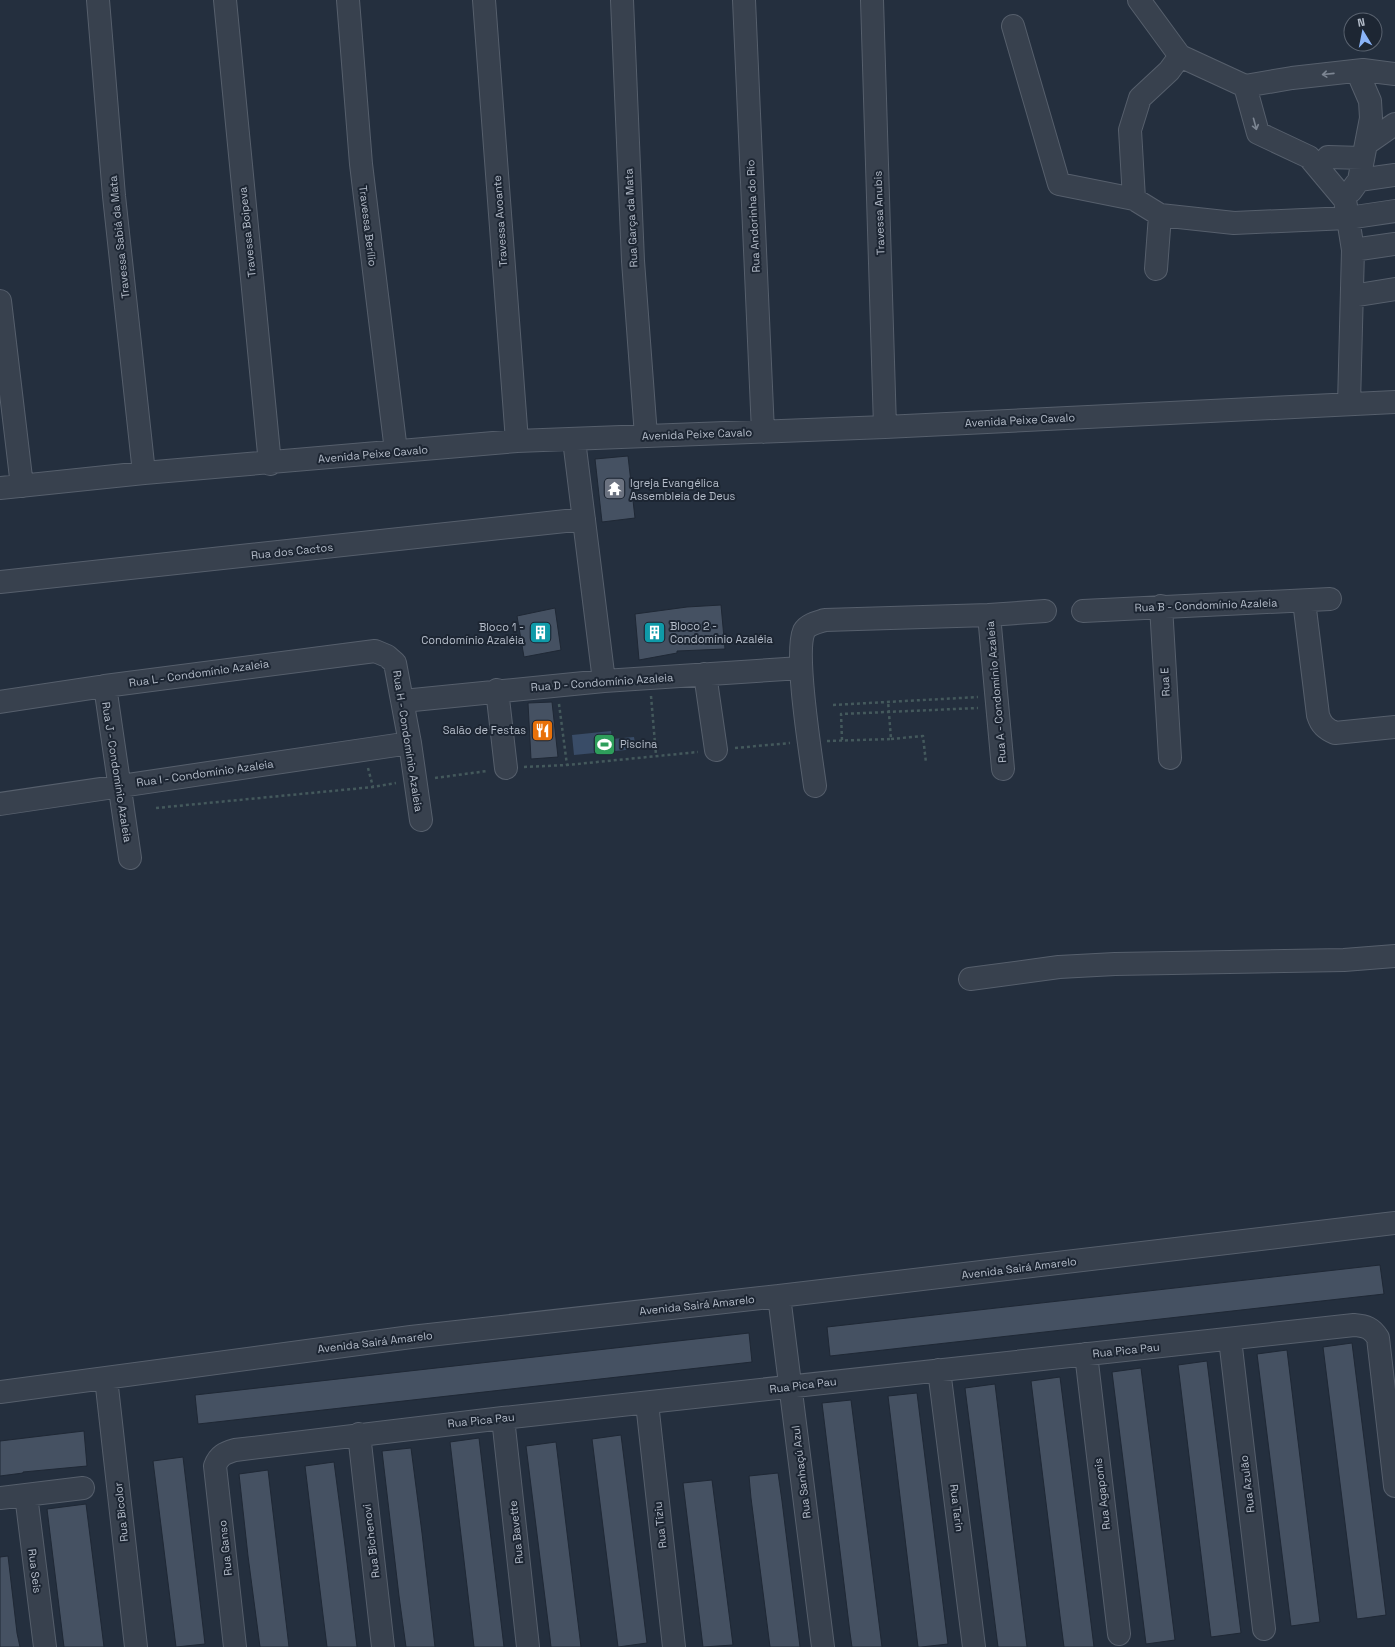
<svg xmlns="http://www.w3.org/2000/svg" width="1395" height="1647" viewBox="0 0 1395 1647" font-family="'Space Grotesk',sans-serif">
<rect width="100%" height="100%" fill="#242f3e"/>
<path fill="#394c67" d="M611,731L612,739L634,737L636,749L574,755L572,735Z"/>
<path fill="#455162" stroke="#1f2835" d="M628,456L635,518L602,522L595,459Z
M721,605L725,649L677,651V653L639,660L635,614L687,607Z
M555,608L561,650L524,657L517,616Z
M552,702L558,757L531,759L528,703Z
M1380,1265L1384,1294L830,1356L827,1327Z
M749,1333L752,1362L198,1424L195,1395Z
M1352,1343L1386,1615L1357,1619L1323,1347Z
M1287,1350L1320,1622L1291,1626L1257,1354Z
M1207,1361L1241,1633L1211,1637L1178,1365Z
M1141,1368L1175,1640L1146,1644L1112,1372Z
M1060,1377L1079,1527L1094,1647H1064L1060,1616L1031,1381Z
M995,1384L1013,1534L1027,1647H998L967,1404L965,1388Z
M917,1393L948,1644L921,1647H918L888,1396Z
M851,1400L869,1543L882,1647H852L850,1633L822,1403Z
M84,1431L87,1466L23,1472V1473L0,1476V1441Z
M621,1435L647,1643L618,1647L592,1439Z
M479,1438L489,1522L504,1647H474L467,1586L450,1442Z
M556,1442L569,1549L581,1647H551L550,1638L526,1446Z
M411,1448L422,1533L435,1647H406L399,1596L382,1451Z
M183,1457L205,1644L176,1647L153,1461Z
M334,1462L345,1546L357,1647H327L323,1615L305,1466Z
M268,1470L270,1487L289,1647H260L248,1556L239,1474Z
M778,1473L782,1501L800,1647H770L751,1498L749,1476Z
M712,1480L733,1645L703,1647L683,1483Z
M86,1504L104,1647H64L47,1509Z
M8,1556L17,1633L20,1647H0V1557Z"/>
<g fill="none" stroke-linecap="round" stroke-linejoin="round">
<defs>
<path id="minor" d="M98,0L114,196L144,473
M225,0L270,464
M348,0L361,164L396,451
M484,0L517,441
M622,0L633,261L646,436
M744,0L763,432
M872,0L885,427
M1139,0L1180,56L1245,86L1292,78L1363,70L1395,74
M1013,26L1059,184L1134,199L1160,215L1234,223L1348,218L1395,211
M1357,71L1370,101L1371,118L1359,180
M1245,86L1258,133L1309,157L1345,200L1353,250L1349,404
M1366,144L1395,124
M1328,157L1363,158
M1351,191L1359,180L1395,175
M1134,199L1130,130L1140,98L1169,71L1180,56
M1353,250L1395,244
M1156,269L1160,215
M1352,296L1395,289
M0,301L22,486
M574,440L604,681
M0,488L144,473L517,441L885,427L1395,402
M0,582L584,519
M1304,601L1318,715C1321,725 1326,729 1335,733L1395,727
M1161,606L1170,758
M1083,611L1330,599
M989,615L1003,769
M705,674L716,750
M105,686L130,858
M497,690L506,768
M403,701L604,681L801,668
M0,702L105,686L375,651L387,656L395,663L410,743L421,820
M815,786C811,756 794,654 804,631C808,624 819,622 825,620L989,615L1045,611
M0,804L410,743
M970,979L1059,967L1115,964L1344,960L1395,956
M779,1296L823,1647
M1230,1339L1264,1629
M1086,1354L1119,1634
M939,1370L974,1647
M106,1378L136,1647
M0,1392L411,1337L779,1296L1395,1223
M647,1403L674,1647
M503,1418L528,1647
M359,1434L383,1647
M26,1495L45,1647
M0,1498L83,1488
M235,1647L215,1466C219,1455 225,1453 235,1450L503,1418L1354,1325C1366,1326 1372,1328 1378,1338L1395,1486"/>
</defs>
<use href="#minor" stroke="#565f6c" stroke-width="24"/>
<path stroke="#44595c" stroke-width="2.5" stroke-dasharray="3 3" stroke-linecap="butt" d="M651,696L656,755
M559,704L567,765
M833,705L978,697
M891,739L923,736L926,763
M842,740L841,714L978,708
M827,741L891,739L888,701
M735,748L790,743
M524,767L567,765L698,752
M368,768L373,787
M435,778L487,771
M156,808L373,787L396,783"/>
<use href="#minor" stroke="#38414e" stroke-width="22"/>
</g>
<defs><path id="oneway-shaft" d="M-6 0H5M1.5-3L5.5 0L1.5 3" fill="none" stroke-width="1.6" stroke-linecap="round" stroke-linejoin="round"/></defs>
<g stroke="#7c8592">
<use href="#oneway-shaft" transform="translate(1328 74) rotate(174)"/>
<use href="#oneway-shaft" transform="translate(1255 124) rotate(75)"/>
</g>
<defs>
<symbol id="temple-square" viewBox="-11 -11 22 22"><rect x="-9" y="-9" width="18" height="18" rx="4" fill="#6b7280" stroke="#1d2633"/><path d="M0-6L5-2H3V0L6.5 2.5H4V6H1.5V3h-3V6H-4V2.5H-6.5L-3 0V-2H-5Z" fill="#fff"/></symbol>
<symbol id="building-square" viewBox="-11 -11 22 22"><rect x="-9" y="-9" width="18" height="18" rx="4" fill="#0f9aa8" stroke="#1d2633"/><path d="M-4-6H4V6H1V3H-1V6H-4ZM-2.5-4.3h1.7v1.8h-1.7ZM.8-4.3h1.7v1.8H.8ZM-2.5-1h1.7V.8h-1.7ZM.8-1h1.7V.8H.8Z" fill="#fff"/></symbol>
<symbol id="restaurant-square" viewBox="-11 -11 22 22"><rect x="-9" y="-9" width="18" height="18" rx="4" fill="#e8710a" stroke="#1d2633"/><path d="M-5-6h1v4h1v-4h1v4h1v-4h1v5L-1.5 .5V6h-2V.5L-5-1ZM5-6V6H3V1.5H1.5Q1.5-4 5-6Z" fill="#fff"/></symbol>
<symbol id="stadium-square" viewBox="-11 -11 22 22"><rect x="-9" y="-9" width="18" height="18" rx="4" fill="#2e9e5b" stroke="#1d2633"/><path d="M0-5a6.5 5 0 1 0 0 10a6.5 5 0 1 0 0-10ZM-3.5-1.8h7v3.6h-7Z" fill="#fff"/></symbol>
</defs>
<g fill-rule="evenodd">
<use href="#temple-square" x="602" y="476" width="25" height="25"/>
<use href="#building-square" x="642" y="620" width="25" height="25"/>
<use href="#building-square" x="528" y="620" width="25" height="25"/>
<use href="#restaurant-square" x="530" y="718" width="25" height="25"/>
<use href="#stadium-square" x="592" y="732" width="25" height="25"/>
</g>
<g text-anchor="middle" stroke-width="4" stroke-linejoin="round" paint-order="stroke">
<g font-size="11" fill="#b4bcc9" stroke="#1d2633">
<text transform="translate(879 213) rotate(-92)" y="4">Travessa Anubis</text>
<text transform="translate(753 216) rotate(-93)" y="4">Rua Andorinha do Río</text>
<text transform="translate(631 218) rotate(-93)" y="4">Rua Garça da Mata</text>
<text transform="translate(500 221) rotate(-94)" y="4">Travessa Avoante</text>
<text transform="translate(368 226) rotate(83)" y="4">Travessa Berílio</text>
<text transform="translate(247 232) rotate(-96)" y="4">Travessa Boipeva</text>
<text transform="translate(119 237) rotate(-96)" y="4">Travessa Sabiá da Mata</text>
<text transform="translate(1020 420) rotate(-3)" y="4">Avenida Peixe Cavalo</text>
<text transform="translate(697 434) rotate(-2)" y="4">Avenida Peixe Cavalo</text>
<text transform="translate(373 454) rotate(-5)" y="4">Avenida Peixe Cavalo</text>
<text transform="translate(292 551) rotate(-6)" y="4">Rua dos Cactos</text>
<text transform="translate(1206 605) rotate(-2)" y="4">Rua B - Condomínio Azaleia</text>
<text transform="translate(199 673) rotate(-8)" y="4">Rua L - Condomínio Azaleia</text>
<text transform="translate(602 682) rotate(-4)" y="4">Rua D - Condomínio Azaleia</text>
<text transform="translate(1165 682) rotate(-93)" y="4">Rua E</text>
<text transform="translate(996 692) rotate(-95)" y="4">Rua A - Condomínio Azaleia</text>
<text transform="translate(408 741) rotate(81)" y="4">Rua H - Condomínio Azaleia</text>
<text transform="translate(117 772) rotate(81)" y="4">Rua J - Condomínio Azaleia</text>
<text transform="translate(205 773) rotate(-8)" y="4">Rua I - Condomínio Azaleia</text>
<text transform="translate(1019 1268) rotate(-7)" y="4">Avenida Sairá Amarelo</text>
<text transform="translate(697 1305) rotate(-6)" y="4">Avenida Sairá Amarelo</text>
<text transform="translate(375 1342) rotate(-7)" y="4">Avenida Sairá Amarelo</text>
<text transform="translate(1126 1350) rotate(-6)" y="4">Rua Pica Pau</text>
<text transform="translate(803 1385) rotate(-7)" y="4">Rua Pica Pau</text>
<text transform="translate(481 1420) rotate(-6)" y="4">Rua Pica Pau</text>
<text transform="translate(801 1472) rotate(-97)" y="4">Rua Sanhaçú Azul</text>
<text transform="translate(1247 1484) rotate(-97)" y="4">Rua Azulão</text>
<text transform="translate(1102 1494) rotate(-97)" y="4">Rua Agaponis</text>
<text transform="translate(957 1508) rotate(83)" y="4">Rua Tarin</text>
<text transform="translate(121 1512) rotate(-96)" y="4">Rua Bicolor</text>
<text transform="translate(660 1525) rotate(-96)" y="4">Rua Tiziu</text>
<text transform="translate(516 1532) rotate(-96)" y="4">Rua Bavette</text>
<text transform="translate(371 1541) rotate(-97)" y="4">Rua Bichenovi</text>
<text transform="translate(225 1548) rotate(-96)" y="4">Rua Ganso</text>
<text transform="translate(35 1571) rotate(83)" y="4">Rua Seis</text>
</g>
<g font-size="11" fill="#b4bcc9" stroke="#1d2633" text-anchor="start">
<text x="630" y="487">Igreja Evangélica<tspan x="630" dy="13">Assembleia de Deus</tspan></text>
<text x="670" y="630">Bloco 2 -<tspan x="670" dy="13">Condomínio Azaléia</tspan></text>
<text x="524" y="631" text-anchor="end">Bloco 1 -<tspan x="524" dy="13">Condomínio Azaléia</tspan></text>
<text x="526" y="734" text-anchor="end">Salão de Festas</text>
<text x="620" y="748">Piscina</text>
</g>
</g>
<g transform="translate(1363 32) rotate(350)"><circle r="19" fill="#1d2633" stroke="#59626f"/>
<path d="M0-3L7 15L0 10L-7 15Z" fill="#8ab4f8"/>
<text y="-6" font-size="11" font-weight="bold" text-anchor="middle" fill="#b4bcc9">N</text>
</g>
</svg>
